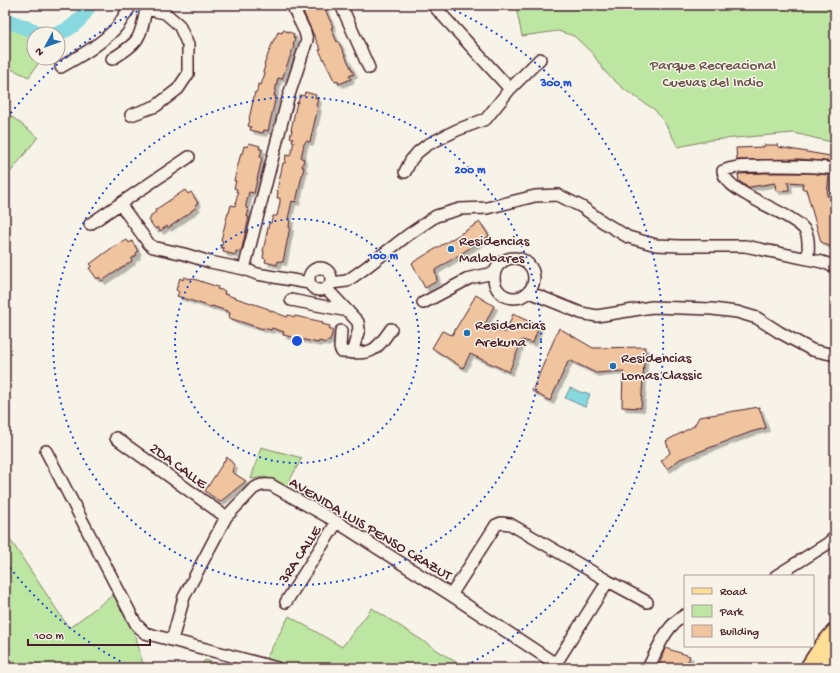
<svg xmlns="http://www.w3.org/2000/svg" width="840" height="673" viewBox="0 0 840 673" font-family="'Gochi Hand',sans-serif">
<defs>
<filter id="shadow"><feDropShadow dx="3.5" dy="3.5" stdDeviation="0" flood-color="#0004"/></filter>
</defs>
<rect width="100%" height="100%" fill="#f7f3e8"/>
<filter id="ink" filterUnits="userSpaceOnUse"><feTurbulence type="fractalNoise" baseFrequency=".025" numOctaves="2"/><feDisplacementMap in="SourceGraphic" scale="8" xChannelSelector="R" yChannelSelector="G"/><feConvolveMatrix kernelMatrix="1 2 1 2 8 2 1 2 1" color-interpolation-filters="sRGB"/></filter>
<g filter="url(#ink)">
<path fill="#bde6a2" stroke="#848266" d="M514,5H835V143L794,133L711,140L678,147L666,125L655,110L625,90L605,72L593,54L574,36L558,31L522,36L516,7Z
M5,17L36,24L47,34H34V58H42L29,77L9,68L7,113L38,137L5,179Z
M261,447L302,458L286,487L265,477L251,479Z
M5,532L69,628L113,595L136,637L144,668H5Z
M372,608L465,668H261L289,616L342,647Z
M205,660L234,668H200Z"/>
<path fill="#87d8df" stroke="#6f8e97" d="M570,388L583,393L584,392L590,394L585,407L565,398Z"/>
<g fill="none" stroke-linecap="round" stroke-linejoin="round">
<path stroke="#87d8df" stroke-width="15" d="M5,22H11L42,34
M55,34C70,31 83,19 89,5"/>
</g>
<path fill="#f0c49f" stroke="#4a1f2b" filter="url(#shadow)" d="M300,5H323L333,27L331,28L337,42L338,41L354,74L349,76L351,79L339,84L338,81L335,82L319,50H321L317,42Z
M283,30L294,34L293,37L295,38L293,45L294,46L282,79L278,78L274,96H276L268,131L264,130L263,133L250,130L251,127L248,126L250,120L249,119L255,92H257L258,84L261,85L265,73L263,72L265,66L264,65L274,39H275L278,32L282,33Z
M305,92L316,95L315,98L318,99L316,106L318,107L310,142L306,141L304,144L301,158L304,159L302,167H304L296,202L292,201L288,219H290L289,227H290L283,262L278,261L277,265L265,262L266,259L263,258L264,251H263L269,223H271L273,216H277L280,202V198H277L278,191H277L283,163H285L286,155L290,156L294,142L292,141L293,138L290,137L292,130H291L297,102L298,103L300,95L304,96Z
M249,143L260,146L259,149H262L260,157L262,158L254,193L249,192L246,205V208L249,209L247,217H249L241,252L236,251V255L223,252L224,248H221L223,241L221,240L228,213H229L231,205L235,206L238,192H236L237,189L234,188L236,181H234L241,153L242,154L244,146L248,147Z
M764,145H778V147L830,156L835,157V162L799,159L737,160L736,148L764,147Z
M763,173H808L829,175L827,196L835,195V249L821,242L806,189H802L803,183L788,182L789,190L776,191L775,183L750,187L749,188L739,181L738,174Z
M185,190L188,194L191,192L198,203L195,205L197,207L191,211V212L168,228L167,226L160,231L158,227L155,229L149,220L151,218L150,216L156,212L155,210Z
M480,222L489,236L435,270L437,281L425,288L412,263Z
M127,240L129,243L132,241L138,251L136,253L137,255L131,259L132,261L102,281L99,277L97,279L89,268L92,266L90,264L113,247Z
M184,277L191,279V278L218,287L217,289L225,291L224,294L269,309V310L287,317L288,315L295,317V316L323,322L322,324L330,326L329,330H333L330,341H327L326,343L319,341L318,343L283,335L284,332L272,328L271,330L263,328V329L229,318L230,313L227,311L212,306L211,307L177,296L179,292L176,290L180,278L183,280Z
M476,295L494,306L482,330L506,332L513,314L539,326L533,343L522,340L509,372L470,354L463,368L432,348L442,331L452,335Z
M559,328L593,348L645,347L641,408L622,407L623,371L596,373L569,360L550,401L532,391Z
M759,407L766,428L751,432L680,459L667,469L661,461L670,453L666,441L694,426L699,417Z
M227,457L234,465L232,472L246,481L220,502L205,491Z
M665,648L690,656L686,668H658Z"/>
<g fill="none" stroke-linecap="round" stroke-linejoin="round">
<defs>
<path id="minor" d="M341,5L369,68
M433,5L510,89
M112,59C139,42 140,40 146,9
M61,67C80,56 100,45 115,29C121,22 126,13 131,5
M131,115L156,106L178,89L188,74V45L179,25L165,13L146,9L142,5
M405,172L411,160L418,152L427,145L457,130L486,119L510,89L540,59
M120,204L149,244L153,247L184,254L210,262L244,269L257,274L309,283
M90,224L189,157
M494 278a20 20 0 1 1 40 0a20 20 0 1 1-40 0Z
M808,259C808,251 810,236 804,229C789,211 725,193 723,171C735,165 749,167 763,166C787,166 811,165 835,169
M309 279a11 11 0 1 1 22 0a11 11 0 1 1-22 0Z
M244,269L288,98L307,40L305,32L292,5
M331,283L347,281L364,269L408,235L436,216L460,209L487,208L535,196L558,195L582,207L603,222L628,237L656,245L680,246H745L822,262L835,266
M326,288L358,322L359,329L352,353
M529,292L581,313L597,316L652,307L712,309L737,312L757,318L779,332L812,350L835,355
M291,300L348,311
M423,303L470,278L494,273
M341,331L340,348L342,352C371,354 374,354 391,329
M116,438L226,517
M46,451L136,624L145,633L277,668
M776,576L827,544L835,537
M451,595L496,525L501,523L510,524L608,581L647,602
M286,602L337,522
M172,640L184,597L226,517L253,489C259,485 263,484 271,485L337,522L451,595L556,664
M553,668L608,581
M648,668C658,649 665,626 685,615"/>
<path id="major" d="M807,668L822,645L835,630
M821,668L835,649"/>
</defs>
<use href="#minor" stroke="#4a1f2b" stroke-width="14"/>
<use href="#major" stroke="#4a1f2b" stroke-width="17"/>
<use href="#minor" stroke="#f7f3e8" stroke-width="11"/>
<use href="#major" stroke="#fdde96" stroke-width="14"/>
</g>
</g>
<g fill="none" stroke="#1d4ed8" stroke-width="2" stroke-dasharray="2 4">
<circle cx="297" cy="341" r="122"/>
<circle cx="297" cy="341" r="244"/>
<path d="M131 667A366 366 0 0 1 7 564M7 118A366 366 0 0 1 151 5M443 5A366 366 0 0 1 463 667"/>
</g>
<g fill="#1f6fb2" stroke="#f7f3e8" stroke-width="1.5">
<circle cx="451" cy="249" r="4"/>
<circle cx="467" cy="333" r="4"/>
<circle cx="613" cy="366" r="4"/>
</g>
<g text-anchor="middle" stroke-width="3" stroke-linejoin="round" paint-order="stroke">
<g font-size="15" fill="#675149" stroke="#f7f3e8">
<text x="713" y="69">Parque Recreacional<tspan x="713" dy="17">Cuevas del Indio</tspan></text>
</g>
<g font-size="15" fill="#4a1f2b" stroke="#f7f3e8" text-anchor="start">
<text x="459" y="245">Residencias<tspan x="459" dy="17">Malabares</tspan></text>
<text x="475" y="329">Residencias<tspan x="475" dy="17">Arekuna</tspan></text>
<text x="621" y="362">Residencias<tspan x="621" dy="17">Lomas Classic</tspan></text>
</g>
<g font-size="15" fill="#4a1f2b" stroke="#f7f3e8">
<text transform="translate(179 465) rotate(36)" y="5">2DA CALLE</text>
<text transform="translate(371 528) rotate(31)" y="5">AVENIDA LUIS PENSO CRAZUT</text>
<text transform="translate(299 554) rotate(-57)" y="5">3RA CALLE</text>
</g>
</g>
<circle cx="297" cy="341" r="6" fill="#1d4ed8" stroke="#f7f3e8" stroke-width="2"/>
<g font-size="12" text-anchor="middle" font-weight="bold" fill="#1d4ed8" stroke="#f7f3e8" stroke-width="3" stroke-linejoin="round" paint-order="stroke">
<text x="556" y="86">300 m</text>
<text x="470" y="173">200 m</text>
<text x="383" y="259">100 m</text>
</g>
<rect width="840" height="673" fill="none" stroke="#f7f3e8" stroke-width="20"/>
<rect x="10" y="10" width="820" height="653" fill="none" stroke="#4a1f2b" stroke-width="1.5" filter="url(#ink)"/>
<rect x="684" y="575" width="130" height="72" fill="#f7f3e8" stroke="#b29e9c"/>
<rect x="692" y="588" width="20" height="6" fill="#fdde96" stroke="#b29e9c"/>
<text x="720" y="595" font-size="12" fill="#4a1f2b">Road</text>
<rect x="692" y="605" width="20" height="12" fill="#bde6a2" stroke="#b29e9c"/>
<text x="720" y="615" font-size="12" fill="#4a1f2b">Park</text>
<rect x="692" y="625" width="20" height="12" fill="#f0c49f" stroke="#b29e9c"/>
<text x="720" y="635" font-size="12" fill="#4a1f2b">Building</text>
<g transform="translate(46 46) rotate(229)"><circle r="19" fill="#f7f3e8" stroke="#b29e9c"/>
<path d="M0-3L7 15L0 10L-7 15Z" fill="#1f6fb2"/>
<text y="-6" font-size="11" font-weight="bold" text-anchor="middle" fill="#4a1f2b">N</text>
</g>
<path d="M28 639v6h122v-6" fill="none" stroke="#4a1f2b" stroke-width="2"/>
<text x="34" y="639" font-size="12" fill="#4a1f2b" stroke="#f7f3e8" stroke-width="3" paint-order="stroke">100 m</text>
</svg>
